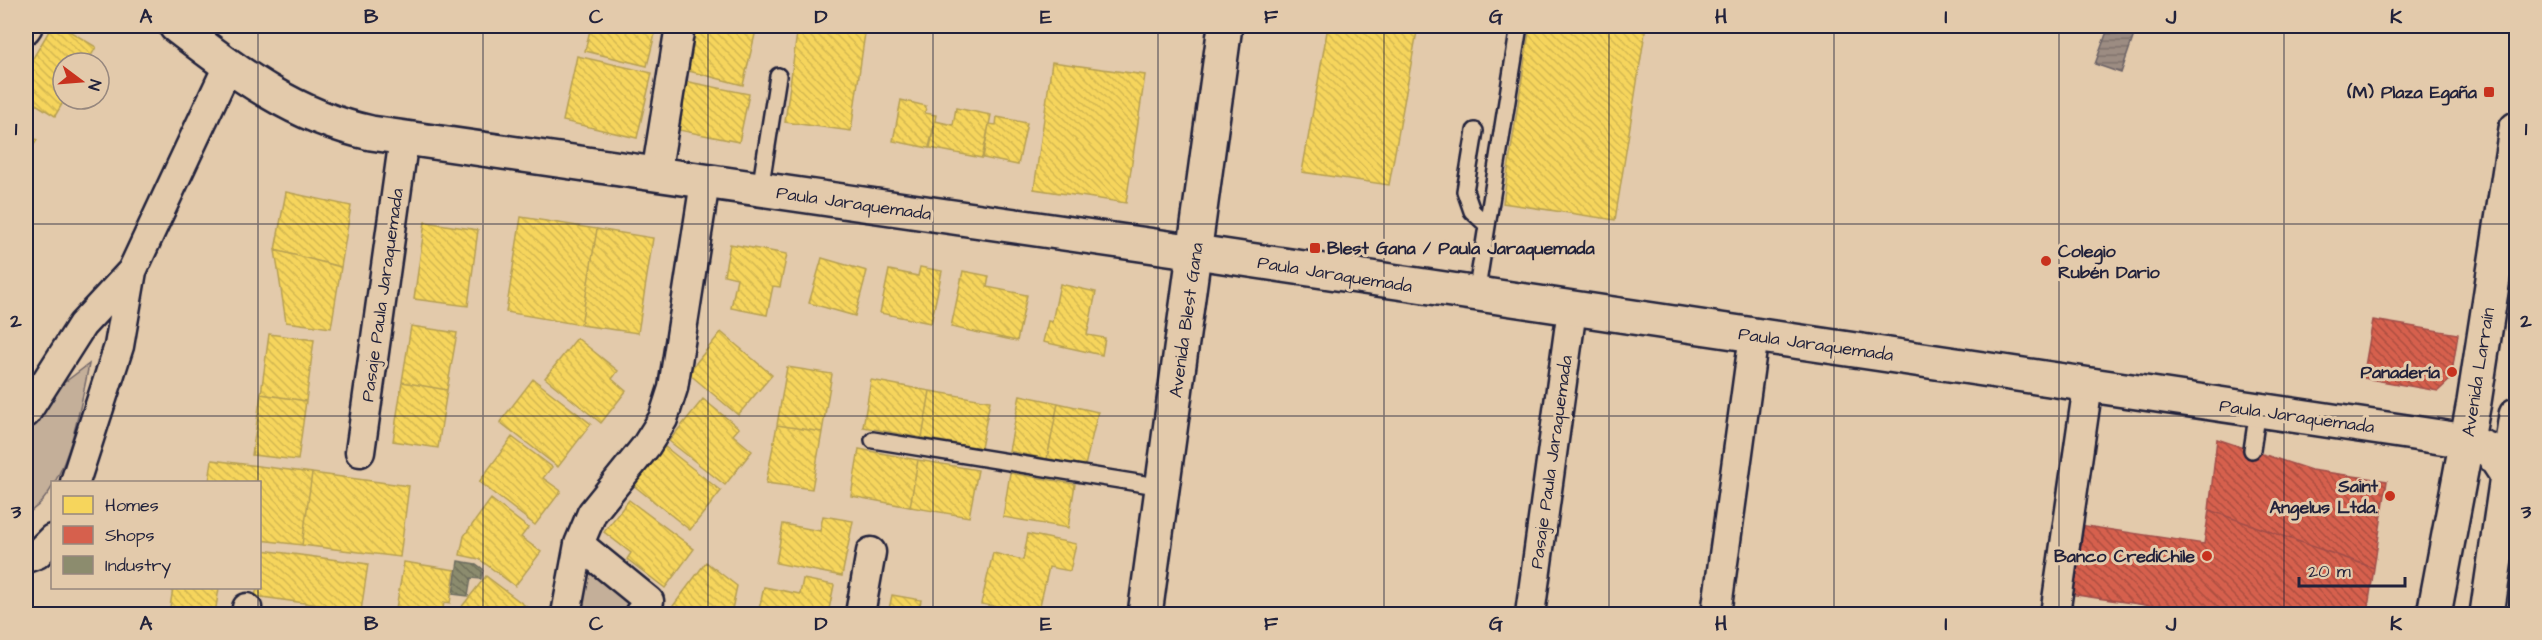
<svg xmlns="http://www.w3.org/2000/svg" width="2542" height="640" viewBox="0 0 2542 640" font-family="'Architects Daughter',sans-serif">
<defs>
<pattern id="water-rules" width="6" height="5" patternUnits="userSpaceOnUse" patternTransform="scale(1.5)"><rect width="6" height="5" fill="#9c8c82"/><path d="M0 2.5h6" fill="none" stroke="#7f726c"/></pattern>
<pattern id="homes-back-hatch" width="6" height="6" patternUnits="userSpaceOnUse" patternTransform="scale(1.5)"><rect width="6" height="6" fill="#f6d55c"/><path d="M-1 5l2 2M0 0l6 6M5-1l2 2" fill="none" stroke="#d3b751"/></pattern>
<pattern id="shops-back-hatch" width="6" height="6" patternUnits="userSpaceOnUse" patternTransform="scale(1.5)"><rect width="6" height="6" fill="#d6604d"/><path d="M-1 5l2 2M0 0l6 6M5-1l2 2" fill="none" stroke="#ad4f41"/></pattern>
<pattern id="industry-back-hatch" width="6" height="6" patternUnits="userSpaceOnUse" patternTransform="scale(1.5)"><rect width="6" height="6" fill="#8c8c6e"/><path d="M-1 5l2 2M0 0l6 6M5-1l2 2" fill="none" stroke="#72725c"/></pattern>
</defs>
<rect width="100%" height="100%" fill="#e3caab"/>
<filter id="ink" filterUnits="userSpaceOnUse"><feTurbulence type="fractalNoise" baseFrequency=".0167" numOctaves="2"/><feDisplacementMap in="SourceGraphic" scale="12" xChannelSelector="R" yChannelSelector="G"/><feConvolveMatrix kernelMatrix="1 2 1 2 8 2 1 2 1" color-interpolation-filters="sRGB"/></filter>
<g filter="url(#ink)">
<path fill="#c4af99" stroke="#73686a" stroke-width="1.5" d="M89,364C81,406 66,494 26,514V423L57,388Z
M584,553L639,597L625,614H574Z"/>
<path fill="url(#water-rules)" stroke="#6b6266" stroke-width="1.5" d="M2109,26H2137L2121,73L2095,64Z"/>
<path fill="url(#homes-back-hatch)" stroke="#b69f52" stroke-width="1.5" d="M52,26H61L96,47L87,63H63L65,99L55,116L26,98V70Z
M591,26H657L647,66L585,51Z
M692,26H757L743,85L681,69Z
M798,26H866L851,131L785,122Z
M1328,26H1418L1389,185L1302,172Z
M1530,26H1646L1615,220L1503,203Z
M577,56L652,73L637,138L563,121Z
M1052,62L1145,75L1126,203L1034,189Z
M684,81L749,94L739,142L674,129Z
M901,100L926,106L925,113L936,115L929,148L893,141Z
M956,108L991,115L982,158L930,148L935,121L953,125Z
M997,117L1027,123L1018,165L983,158L989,124L996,125Z
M26,133L37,140L26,157Z
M286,192L351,206L341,267L275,250Z
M521,217L597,229L581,325L506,312Z
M425,222L478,230L468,306L414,299Z
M597,229L653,238L638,333L581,325Z
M730,244L787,254L780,287L773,286L767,315L731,308L737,278L724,275Z
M275,250L341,267L331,328L286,322Z
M822,258L867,271L855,316L809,303Z
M920,267L942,271L931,323L880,313L889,270L918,276Z
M963,271L989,276L987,287L1027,295L1017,341L951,327Z
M1060,284L1096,292L1087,335L1105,338L1102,355L1043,342L1048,321L1052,322Z
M411,326L457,333L447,390L402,382Z
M721,332L772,375L738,415L688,373Z
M269,334L314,340L306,401L261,394Z
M577,338L618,371L612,379L626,391L601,423L545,378Z
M787,367L832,374L822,432L777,425Z
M533,379L591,424L558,467L500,422Z
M871,380L930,391L922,438L863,427Z
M402,382L447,390L438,448L393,441Z
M930,391L990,401L981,448L922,438Z
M261,394L306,401L298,460L252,455Z
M1020,395L1058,403L1047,459L1009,451Z
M703,399L739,428L733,435L752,451L725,485L669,441Z
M1058,403L1098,412L1085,466L1047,459Z
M777,425L822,432L812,489L766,483Z
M512,437L552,467L543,478L561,491L535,525L479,482Z
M664,446L721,491L690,530L633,485Z
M859,449L918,460L910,507L851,496Z
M212,460L312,473L302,545L260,540V482H209Z
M918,460L978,470L969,517L910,507Z
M312,473L409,486L400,557L302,545Z
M1010,473L1075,484L1068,528L1003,517Z
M491,499L528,528L521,537L541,552L515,586L479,559L460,555L464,536Z
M629,500L694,549L665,588L627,559L631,553L604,532Z
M823,516L853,521L842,576L776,563L783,524L820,531Z
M1028,534L1076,544L1070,571L1049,567L1038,614L981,604L993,553L1023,560Z
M262,550L368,564L361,611L255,596L257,588H260Z
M404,562L455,570L450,603L444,602L442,614H395Z
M706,562L737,586L731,614H667Z
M486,576L536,614H456Z
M803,579L834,585L828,614H758L764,587L800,594Z
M173,588H219L215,614H169Z
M892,595L921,600L918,614H921H888Z"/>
<path fill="url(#shops-back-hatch)" stroke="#a04d48" stroke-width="1.5" d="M2373,320L2458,334L2451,379L2438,391L2363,378Z
M2217,439L2311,470L2387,481L2374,568L2209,510Z
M2209,510L2374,568L2367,614H2208L2070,594L2080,525L2204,544Z"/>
<path fill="url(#industry-back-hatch)" stroke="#6c6c5f" stroke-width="1.5" d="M458,561L476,564L483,569L481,579L471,578L468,596L453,594Z"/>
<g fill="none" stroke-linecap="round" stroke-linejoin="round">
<defs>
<path id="lane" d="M1475,131L1465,191L1472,211L1487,225
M760,190L778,76
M1476,295L1519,26
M873,440L1163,487
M2252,450L2258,410"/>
<path id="street" d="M26,29L28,26
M656,175L680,26
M26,413L82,325L132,271L228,66
M360,452L404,138
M75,482L119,346L132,271
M579,544L649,601L639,614
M26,558L37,554L52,539
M246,614L247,608
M566,614L579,544L592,513L646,446L663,419L673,388L705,182
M860,614L871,552
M1530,614L1572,309
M1716,614L1754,335
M2055,614L2088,385"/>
<path id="secondary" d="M176,26C236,72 294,117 371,133L1196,252L2467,441L2491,451L2507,475
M1145,614L1225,26"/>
<path id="primary" d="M2434,614L2474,402L2516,129
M2487,614L2516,415"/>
</defs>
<use href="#lane" stroke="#22223b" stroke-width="20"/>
<use href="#street" stroke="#22223b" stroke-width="33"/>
<use href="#secondary" stroke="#22223b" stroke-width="38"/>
<use href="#primary" stroke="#22223b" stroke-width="38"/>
<use href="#lane" stroke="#e3caab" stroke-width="15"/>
<use href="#street" stroke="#e3caab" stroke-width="28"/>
<use href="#secondary" stroke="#e3caab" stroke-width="33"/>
<use href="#primary" stroke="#e3caab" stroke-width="33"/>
</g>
</g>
<path fill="none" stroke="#22223b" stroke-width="1.5" stroke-opacity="0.55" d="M258,26V482M483,26V614M708,26V614M933,26V614M1158,26V614M1384,26V614M1609,26V614M1834,26V614M2059,26V614M2284,26V614M26,224H2516M26,416H2516M258,588V614"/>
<g fill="#c8321e" stroke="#e3caab" stroke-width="2">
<rect x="2483" y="86" width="12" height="12" rx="3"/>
<rect x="1309" y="242" width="12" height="12" rx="3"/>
<circle cx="2046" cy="261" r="6"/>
<circle cx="2452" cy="372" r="6"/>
<circle cx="2390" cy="496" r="6"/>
<circle cx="2207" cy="556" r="6"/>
</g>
<g text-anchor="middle" stroke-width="6" stroke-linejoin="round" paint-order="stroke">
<g font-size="18" font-weight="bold" fill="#22223b" stroke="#e3caab" text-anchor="end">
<text x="2477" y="98">(M) Plaza Egaña</text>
<text x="1327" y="254" text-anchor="start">Blest Gana / Paula Jaraquemada</text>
<text x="2058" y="257" text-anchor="start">Colegio<tspan x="2058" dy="21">Rubén Dario</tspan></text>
<text x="2440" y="378">Panadería</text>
<text x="2378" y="492">Saint<tspan x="2378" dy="21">Angelus Ltda.</tspan></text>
<text x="2195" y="562">Banco CrediChile</text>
</g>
<g font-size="18" fill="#22223b" stroke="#e3caab">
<text transform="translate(854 203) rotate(8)" y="6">Paula Jaraquemada</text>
<text transform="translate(1335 274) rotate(9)" y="6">Paula Jaraquemada</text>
<text transform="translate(382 295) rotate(-82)" y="6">Pasaje Paula Jaraquemada</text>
<text transform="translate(1186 320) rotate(-82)" y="6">Avenida Blest Gana</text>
<text transform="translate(1816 344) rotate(8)" y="6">Paula Jaraquemada</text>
<text transform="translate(2478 372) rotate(-81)" y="6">Avenida Larraín</text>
<text transform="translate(2297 416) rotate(8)" y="6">Paula Jaraquemada</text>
<text transform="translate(1551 462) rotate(-82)" y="6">Pasaje Paula Jaraquemada</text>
</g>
</g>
<rect width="2542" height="640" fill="none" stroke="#e3caab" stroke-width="66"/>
<rect x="51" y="481" width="210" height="108" fill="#e3caab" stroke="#96877e" stroke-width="1.5"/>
<rect x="63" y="496" width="30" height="18" fill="#f6d55c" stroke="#96877e" stroke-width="1.5"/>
<text x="105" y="511" font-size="18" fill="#22223b">Homes</text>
<rect x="63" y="526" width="30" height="18" fill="#d6604d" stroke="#96877e" stroke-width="1.5"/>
<text x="105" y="541" font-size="18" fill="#22223b">Shops</text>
<rect x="63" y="556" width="30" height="18" fill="#8c8c6e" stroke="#96877e" stroke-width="1.5"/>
<text x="105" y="571" font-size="18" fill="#22223b">Industry</text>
<g transform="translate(81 81) rotate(106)"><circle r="28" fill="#e3caab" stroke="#96877e" stroke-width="1.5"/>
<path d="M0-4.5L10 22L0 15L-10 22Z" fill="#c8321e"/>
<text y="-9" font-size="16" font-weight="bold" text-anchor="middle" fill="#22223b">N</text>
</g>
<path d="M2299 577v9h106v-9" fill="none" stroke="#22223b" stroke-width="3"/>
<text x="2308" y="577" font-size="18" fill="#22223b" stroke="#e3caab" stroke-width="4.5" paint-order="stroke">20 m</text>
<rect x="33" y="33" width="2476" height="574" fill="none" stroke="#22223b" stroke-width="2"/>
<g font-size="20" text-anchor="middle" font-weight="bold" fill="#22223b">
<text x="146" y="23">A</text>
<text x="371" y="23">B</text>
<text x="596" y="23">C</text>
<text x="821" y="23">D</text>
<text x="1046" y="23">E</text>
<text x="1271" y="23">F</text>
<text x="1496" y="23">G</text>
<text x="1721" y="23">H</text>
<text x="1946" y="23">I</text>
<text x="2171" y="23">J</text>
<text x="2396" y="23">K</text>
<text x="16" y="135">1</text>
<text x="2526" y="135">1</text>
<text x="16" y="327">2</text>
<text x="2526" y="327">2</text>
<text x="16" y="518">3</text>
<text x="2526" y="518">3</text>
<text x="146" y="630">A</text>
<text x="371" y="630">B</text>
<text x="596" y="630">C</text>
<text x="821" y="630">D</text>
<text x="1046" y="630">E</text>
<text x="1271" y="630">F</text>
<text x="1496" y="630">G</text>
<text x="1721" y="630">H</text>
<text x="1946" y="630">I</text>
<text x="2171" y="630">J</text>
<text x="2396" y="630">K</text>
</g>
</svg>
